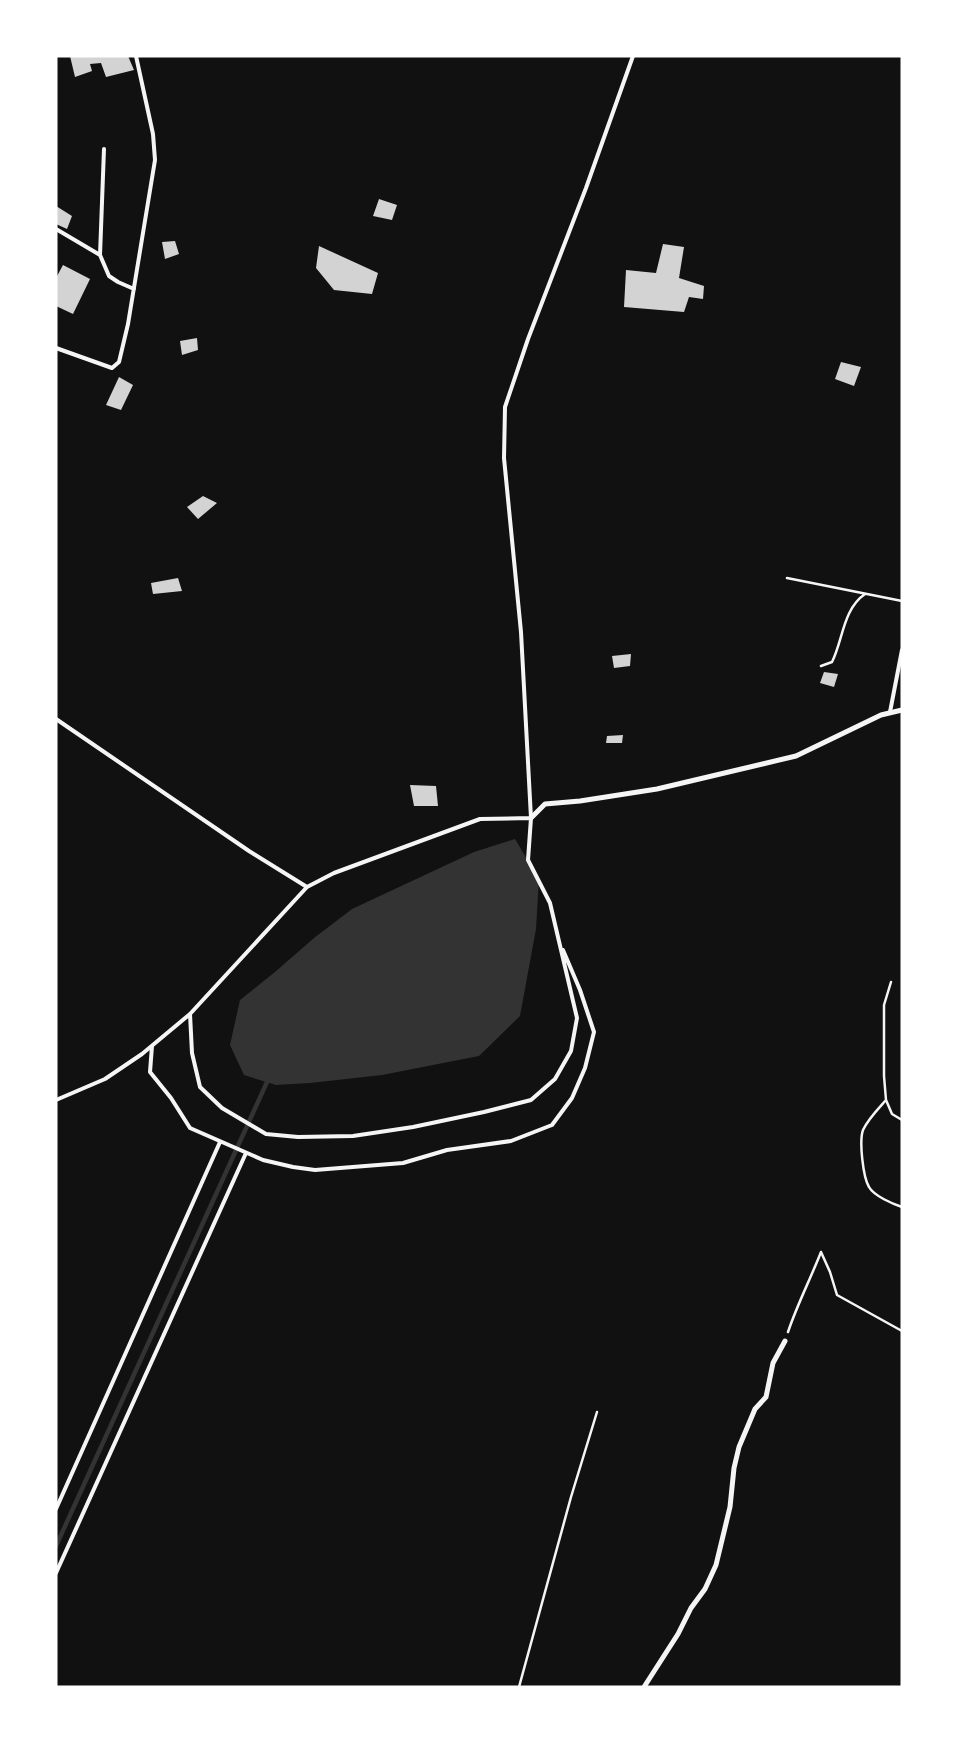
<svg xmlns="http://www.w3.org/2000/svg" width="958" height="1743" viewBox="0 0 958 1743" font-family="Commissioner,sans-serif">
<rect width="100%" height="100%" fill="#111"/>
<path fill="#333" d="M515,839L539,879L536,929L520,1016L479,1056L382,1075L310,1083L276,1085L244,1075L230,1045L240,1000L275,972L314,938L352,909L474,852Z"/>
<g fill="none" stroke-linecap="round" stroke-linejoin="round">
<path stroke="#333" stroke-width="4.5" d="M56,1546L267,1082"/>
</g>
<path fill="#d3d3d3" d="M70,56H128L134,70L106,77L101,63L90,64L92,71L75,77Z
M379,199L397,205L392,220L373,216Z
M56,206L72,216L67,229L56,224Z
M175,241L179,254L165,259L162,242Z
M663,244L684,247L679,278L704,286L703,299L689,297L684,312L624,307L626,270L656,273Z
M319,246L378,273L372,294L334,290L316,268Z
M63,265L90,279L73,314L56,306V278Z
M197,338L198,350L182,355L180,341Z
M841,362L861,367L854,386L835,379Z
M119,377L133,385L121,410L106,405Z
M203,496L217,503L198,519L187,507Z
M178,578L182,591L153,594L151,583Z
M631,654L630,666L614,668L612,656Z
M824,672L838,674L834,687L820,683Z
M623,735L622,743H606L607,736Z
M410,785L436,786L438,806H414Z"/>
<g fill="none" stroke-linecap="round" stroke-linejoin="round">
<path stroke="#f5f5f5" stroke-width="2.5" d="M787,578L902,601
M821,666L832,662C843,640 843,609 865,594
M891,982L884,1005V1076L886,1100L892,1114L902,1120
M886,1100C878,1109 868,1119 863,1130C859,1141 863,1177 869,1187C874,1196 893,1204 902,1207
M788,1332C797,1305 810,1280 821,1252L830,1272L837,1295L902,1331
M519,1687L571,1497L597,1412"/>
<path stroke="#f5f5f5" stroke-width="4" d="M104,149L100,255L109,276L118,282L134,289
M56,229L100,255
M56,348L112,368L119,362L128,324L155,160L153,134L136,56
M890,712L902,650
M56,719L249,851L307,887
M190,1014L192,1053L200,1087L222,1108L266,1134L298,1137L353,1136L413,1127L484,1112L531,1100L555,1079L571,1051L577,1018L550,903L528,860L531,818L521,632L504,458L505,407L528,339L586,188L633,56
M152,1046L150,1072L171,1098L190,1128L263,1160L293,1167L315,1170L403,1163L447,1150L511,1141L552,1125L572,1098L585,1068L594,1032L580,990L563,950
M56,1100L105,1079L142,1054L190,1014L307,887L334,873L480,819L531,818
M56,1509L220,1142
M56,1573L246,1153"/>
<path stroke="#f5f5f5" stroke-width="5" d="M531,818L545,804L580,801L657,789L796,756L881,715L902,710
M644,1687L678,1634L691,1608L705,1589L716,1565L730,1507L734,1468L739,1447L755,1409L766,1397L773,1363L785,1341"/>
</g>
<rect width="958" height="1743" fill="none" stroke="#ffffff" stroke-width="115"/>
</svg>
